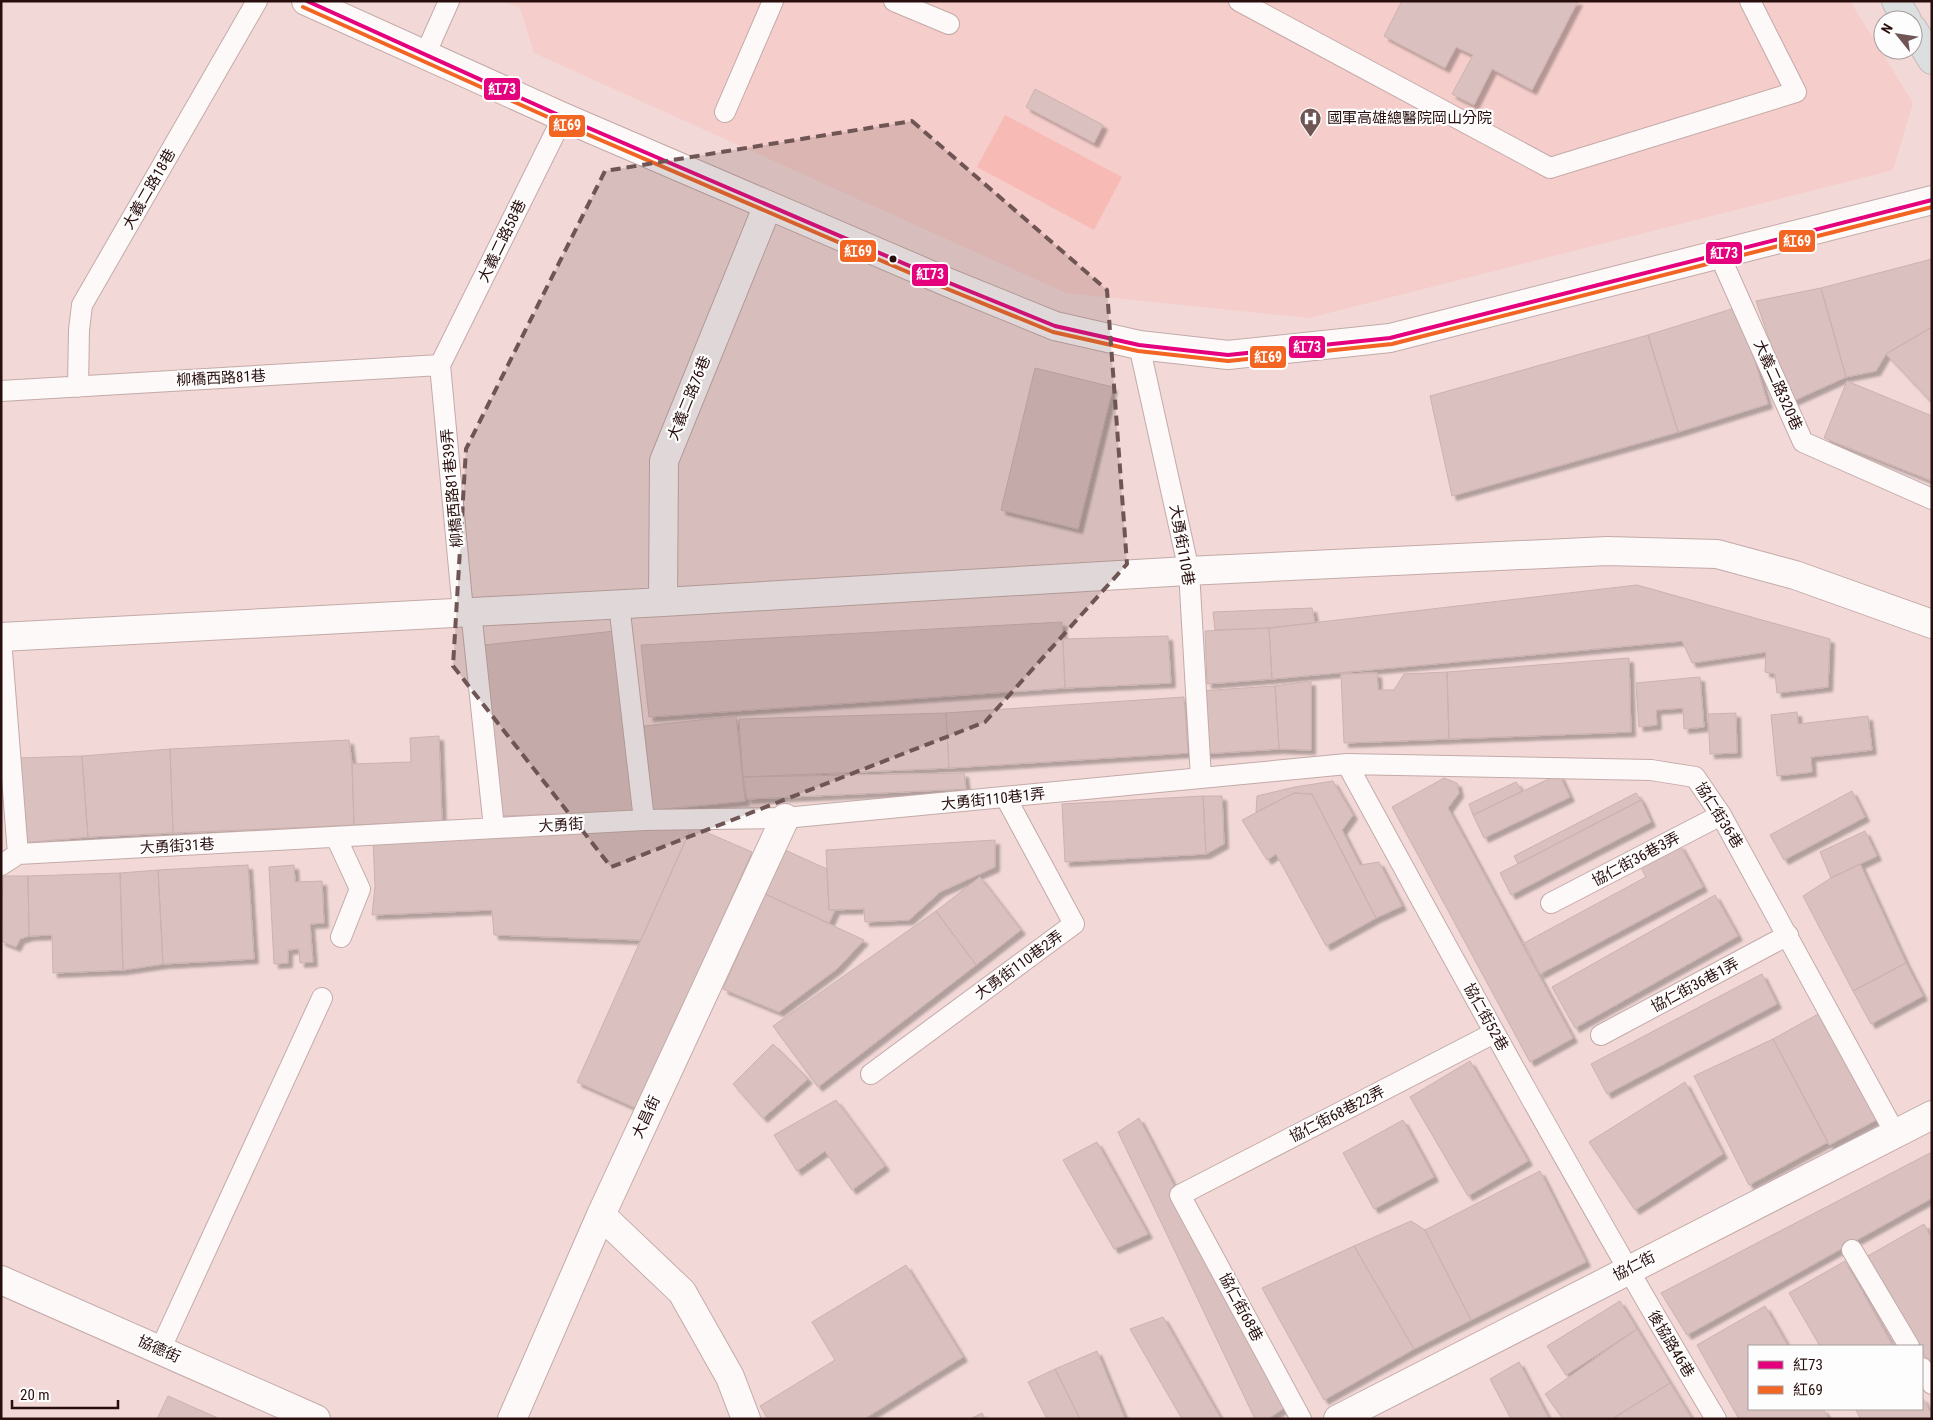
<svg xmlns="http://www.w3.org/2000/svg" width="1933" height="1420" viewBox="0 0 1933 1420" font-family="'Roboto Condensed','Noto Sans TC',sans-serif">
<defs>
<filter id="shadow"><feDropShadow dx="4.5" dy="4.5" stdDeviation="1" flood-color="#0004"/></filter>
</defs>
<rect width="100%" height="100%" fill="#f2d9d7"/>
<path fill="#f5cdca" d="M504,1H1850L1913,103L1893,170L1309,318L1066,293L534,53L520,8Z"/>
<path fill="#f8bab5" d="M1005,115L1122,177L1094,230L977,167Z"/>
<path fill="#dac1bf" stroke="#cbb2b0" filter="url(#shadow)" d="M1402,1H1578L1532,90L1492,69L1474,105L1452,94L1473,55L1456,47L1445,68L1384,36Z
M1035,89L1103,125L1094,143L1026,107Z
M1932,259V327L1886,354L1876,371L1846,377L1821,288Z
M1821,288L1846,377L1791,402L1756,301Z
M1738,307L1768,404L1678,432L1648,335Z
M1932,327V403L1886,354Z
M1648,335L1678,432L1452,496L1430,396Z
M1035,368L1113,387L1078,529L1001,510Z
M1847,381L1932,416V481L1824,438Z
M1637,585L1830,639L1828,687L1777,693L1775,674L1765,672L1766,652L1692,663L1682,641L1272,679L1269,628Z
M1312,608L1315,623L1269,628L1215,630L1213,612Z
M1062,622L1065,688L649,717L641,645Z
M1269,628L1272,679L1207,684L1205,631Z
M615,631L634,812L501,816L484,645Z
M1168,636L1171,683L1065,688L1063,639Z
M1629,658L1631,732L1449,739L1447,672Z
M1447,672L1449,739L1344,743L1341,674L1377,673L1378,690H1394L1404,674Z
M1700,677L1704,727L1684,729L1683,708L1656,710L1657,725L1639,727L1636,683Z
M1311,681V750L1279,749L1275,686Z
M1275,686L1279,749L1202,754L1199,691Z
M1184,697L1188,753L949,768L946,713Z
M1797,712L1798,724L1868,716L1872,750L1811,757L1812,772L1777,776L1771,715Z
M946,713L949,768L743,777L739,719Z
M1736,713L1737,753L1710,754L1708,714Z
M736,716L745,801L653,810L644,726Z
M439,736L442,821L354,825L352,764L411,762L410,738Z
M349,740L352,764L354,825L173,833L170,749Z
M170,749L173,833L88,837L82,756Z
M82,756L88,837L20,843L18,758Z
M964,773L966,789L747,799L743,777Z
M1559,774L1570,797L1484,838L1473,815Z
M1444,778L1457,783L1459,793L1448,808L1573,1038L1530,1062L1392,807Z
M1333,781L1353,815L1342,830L1360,865L1379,862L1402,906L1376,918L1312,794L1294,793L1256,812L1257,796L1295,787Z
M1516,782L1522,791L1473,815L1469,804Z
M1852,791L1865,817L1784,860L1770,835Z
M1294,793L1312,794L1376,918L1326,946L1276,854L1267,860L1242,820Z
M1636,793L1641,800L1518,864L1514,856Z
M1203,796H1222L1224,844L1206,854Z
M1203,796L1206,854L1065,862L1062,804Z
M1641,800L1651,822L1511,895L1500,873Z
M692,826L752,852L638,1109L577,1082Z
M692,826L641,940L494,935L492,910L372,915L375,887L373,840Z
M1865,831L1877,856L1831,878L1820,852Z
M995,840V867L940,892L909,920L865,922L864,909L829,910L826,850Z
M1680,845L1703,887L1540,974L1524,943L1646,877L1640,866Z
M785,850L827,869L829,910H835L829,923L765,894Z
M1860,864L1906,963L1853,991L1803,896L1831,878Z
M248,865L254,959L163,964L158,870Z
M294,865L295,882L322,881L324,923L310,924L313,962L300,963L299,949L288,950V963L274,964L269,867Z
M158,870L163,964L123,970L120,873Z
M120,873L123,970L53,973L52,935L29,936L28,876Z
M3,876H28L29,936L20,939L16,947L1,941Z
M980,877L1021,930L976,965L936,911Z
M765,894L864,940L838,968L779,1012L723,989Z
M1715,895L1738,936L1575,1028L1552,987Z
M936,911L976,965L818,1087L773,1026Z
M1906,963L1923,996L1871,1024L1853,991Z
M1762,974L1777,1004L1607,1094L1591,1064Z
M1820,1013L1878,1119L1829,1145L1773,1039Z
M1773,1039L1828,1142L1749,1185L1694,1076Z
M773,1044L808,1079L763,1118L733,1084Z
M1470,1061L1528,1161L1468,1196L1410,1097Z
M1685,1082L1723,1154L1635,1210L1589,1142Z
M836,1100L885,1166L852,1190L825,1151L797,1171L774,1135Z
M1139,1118L1288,1405L1268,1419H1255L1118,1132Z
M1403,1120L1434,1177L1374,1209L1343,1153Z
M1097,1142L1148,1234L1114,1249L1063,1160Z
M1932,1152V1198L1687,1335L1661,1293Z
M1540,1171L1586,1262L1471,1320L1425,1230Z
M1411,1221L1425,1230L1471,1320L1414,1349L1354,1246Z
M1924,1224L1932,1239V1369L1922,1352V1346H1918L1866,1257Z
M1354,1246L1414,1349L1324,1400L1262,1288Z
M1845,1261L1893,1346H1820L1789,1293Z
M906,1265L963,1357L864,1419H768L760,1406L835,1360L812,1322Z
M1620,1301L1637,1329L1566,1375L1547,1346Z
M1765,1306L1788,1346H1749V1409H1823L1829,1419H1739L1697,1345Z
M1163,1317L1221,1419H1182L1130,1329Z
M1637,1329L1670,1383L1612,1419H1563L1545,1394Z
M1097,1351L1125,1419H1080L1055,1369Z
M1519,1362L1549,1419H1511L1490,1379Z
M1055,1369L1080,1419H1047L1028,1382Z
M1670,1383L1692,1419H1612Z
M168,1396L220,1419H157Z
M1922,1397L1932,1415V1419H1861L1855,1409H1922Z
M982,1413L985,1419H970Z"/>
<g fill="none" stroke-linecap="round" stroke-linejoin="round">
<defs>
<path id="service" d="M894,1L949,24
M1239,1L1550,168L1796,92L1750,1
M425,55L449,1
M725,112L773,1
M1719,254L1803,442L1932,499
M1139,345L1189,571L1201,778
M440,365L563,117
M440,365L463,611
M78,387L79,330L82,305L257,1
M1,391L440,365
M619,604L644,820
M471,611L494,828
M1,639L18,854L1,865
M1347,764C1467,984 1587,1203 1716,1419
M336,837L360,889L341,937
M18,854L644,820L785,818L1347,764L1651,770L1695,777L1721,815L1895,1133
M1551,903L1721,815
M1601,1035L1788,935
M871,1074L1074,924L1006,798
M1852,1250L1909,1346
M160,1350L322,998
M1922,1368L1932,1384
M1301,1419L1180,1195L1494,1033"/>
<path id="minor" d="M306,1L563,117L947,282L1055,326L1139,345L1228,355L1390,338L1932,200
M663,602L664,461L768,205
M1,637L663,602L1187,571L1607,551L1717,554L1795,575L1932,624
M601,1215L682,1292L730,1377L746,1419
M1,1280L316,1419
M512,1419L601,1215L785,818
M1338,1419L1932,1115"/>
<path id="primary" d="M1896,1L1907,20
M1913,29L1932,60"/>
</defs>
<use href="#service" stroke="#c3aaa8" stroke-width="22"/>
<use href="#minor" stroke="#c3aaa8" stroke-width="30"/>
<use href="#primary" stroke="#c7b8b7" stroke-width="30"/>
<use href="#service" stroke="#fdf9f9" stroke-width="20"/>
<use href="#minor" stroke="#fdf9f9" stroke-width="28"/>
<use href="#primary" stroke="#dbdfdf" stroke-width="28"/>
<defs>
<path id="bus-1" d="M307,1L563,117L947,282L1055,326L1139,345L1228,355L1390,338L1932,200"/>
<path id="bus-2" d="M303,7L561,123L945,288L1053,332L1138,351L1228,361L1392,344L1932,207"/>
</defs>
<use href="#bus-1" stroke="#fdfdfd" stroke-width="8"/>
<use href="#bus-2" stroke="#fdfdfd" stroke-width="8"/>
<use href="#bus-1" stroke="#e5007d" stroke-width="4"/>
<use href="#bus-2" stroke="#f26522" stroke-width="4"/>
</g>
<path fill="#6f5554" fill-opacity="0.2" stroke="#6f5554" stroke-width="4" stroke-dasharray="10 6" stroke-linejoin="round" d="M912,121L1107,290L1127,564L985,722L611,867L453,666L466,449L605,171Z"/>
<defs>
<symbol id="hospital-pin" viewBox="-11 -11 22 30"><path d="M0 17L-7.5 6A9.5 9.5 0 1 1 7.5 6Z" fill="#6f5554" stroke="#fdfdfd"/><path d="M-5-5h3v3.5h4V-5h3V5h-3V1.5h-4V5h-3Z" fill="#fff"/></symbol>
</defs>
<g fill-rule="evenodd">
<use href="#hospital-pin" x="1298" y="106" width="25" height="34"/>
</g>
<circle fill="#280e0d" stroke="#fdfdfd" stroke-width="2" cx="893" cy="259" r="4.5"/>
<g text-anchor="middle" stroke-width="4.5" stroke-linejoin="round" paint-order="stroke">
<g font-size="15" fill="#280e0d" stroke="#fdfdfd" text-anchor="start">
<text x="1327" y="123">國軍高雄總醫院岡山分院</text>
</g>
<g font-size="15" fill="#280e0d" stroke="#fdfdfd">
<text transform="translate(149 189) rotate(-60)" y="5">大義二路18巷</text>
<text transform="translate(502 241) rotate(-64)" y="5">大義二路58巷</text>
<text transform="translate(221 378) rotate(-3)" y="5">柳橋西路81巷</text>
<text transform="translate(1778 385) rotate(66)" y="5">大義二路320巷</text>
<text transform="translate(689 398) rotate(-68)" y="5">大義二路76巷</text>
<text transform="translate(452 488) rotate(-95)" y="5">柳橋西路81巷39弄</text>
<text transform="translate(1182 545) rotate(80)" y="5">大勇街110巷</text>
<text transform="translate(993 799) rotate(-6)" y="5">大勇街110巷1弄</text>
<text transform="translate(1719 815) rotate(58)" y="5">協仁街36巷</text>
<text transform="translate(561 825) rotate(-3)" y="5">大勇街</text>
<text transform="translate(177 846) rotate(-3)" y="5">大勇街31巷</text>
<text transform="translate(1636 859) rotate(-28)" y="5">協仁街36巷3弄</text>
<text transform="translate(1019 965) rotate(-36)" y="5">大勇街110巷2弄</text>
<text transform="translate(1695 985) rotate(-28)" y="5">協仁街36巷1弄</text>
<text transform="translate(1486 1017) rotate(61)" y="5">協仁街52巷</text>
<text transform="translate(1337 1114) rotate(-27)" y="5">協仁街68巷22弄</text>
<text transform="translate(646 1117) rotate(-65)" y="5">大昌街</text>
<text transform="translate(1634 1266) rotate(-27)" y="5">協仁街</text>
<text transform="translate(1241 1307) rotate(62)" y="5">協仁街68巷</text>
<text transform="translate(1671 1344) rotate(59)" y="5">後協路46巷</text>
<text transform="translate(159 1349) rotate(24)" y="5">協德街</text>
</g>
</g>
<g stroke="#fdfdfd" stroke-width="2">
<rect x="483" y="77" width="38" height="24" rx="5" fill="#e5007d"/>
<rect x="548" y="114" width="38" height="24" rx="5" fill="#f26522"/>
<rect x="1778" y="229" width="38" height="24" rx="5" fill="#f26522"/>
<rect x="839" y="239" width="38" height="24" rx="5" fill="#f26522"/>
<rect x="1705" y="241" width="38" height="24" rx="5" fill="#e5007d"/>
<rect x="911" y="263" width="38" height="24" rx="5" fill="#e5007d"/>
<rect x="1288" y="335" width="38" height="24" rx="5" fill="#e5007d"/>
<rect x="1249" y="345" width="38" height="24" rx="5" fill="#f26522"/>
</g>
<g font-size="14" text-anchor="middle" font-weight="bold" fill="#fff">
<text x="502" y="94">紅73</text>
<text x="567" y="130">紅69</text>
<text x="1797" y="246">紅69</text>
<text x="858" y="256">紅69</text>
<text x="1724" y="258">紅73</text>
<text x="930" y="279">紅73</text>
<text x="1307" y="352">紅73</text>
<text x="1268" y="362">紅69</text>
</g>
<rect width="1933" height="1420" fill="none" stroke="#280e0d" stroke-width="5"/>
<rect x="1748" y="1345" width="175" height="65" fill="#fdfdfd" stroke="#a89d9d"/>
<rect x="1758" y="1361" width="25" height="8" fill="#e5007d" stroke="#a89d9d"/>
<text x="1793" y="1370" font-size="15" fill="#280e0d">紅73</text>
<rect x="1758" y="1386" width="25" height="8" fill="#f26522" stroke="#a89d9d"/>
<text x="1793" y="1395" font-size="15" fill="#280e0d">紅69</text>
<g transform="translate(1898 35) rotate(300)"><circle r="24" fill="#fdfdfd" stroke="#a89d9d"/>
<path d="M0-4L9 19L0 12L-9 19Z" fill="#6f5554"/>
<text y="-8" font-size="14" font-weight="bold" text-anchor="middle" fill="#280e0d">N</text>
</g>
<path d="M12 1400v8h106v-8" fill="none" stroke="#280e0d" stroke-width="2.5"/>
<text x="20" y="1400" font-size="15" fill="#280e0d" stroke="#fdfdfd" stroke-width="4" paint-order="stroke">20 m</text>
</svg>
